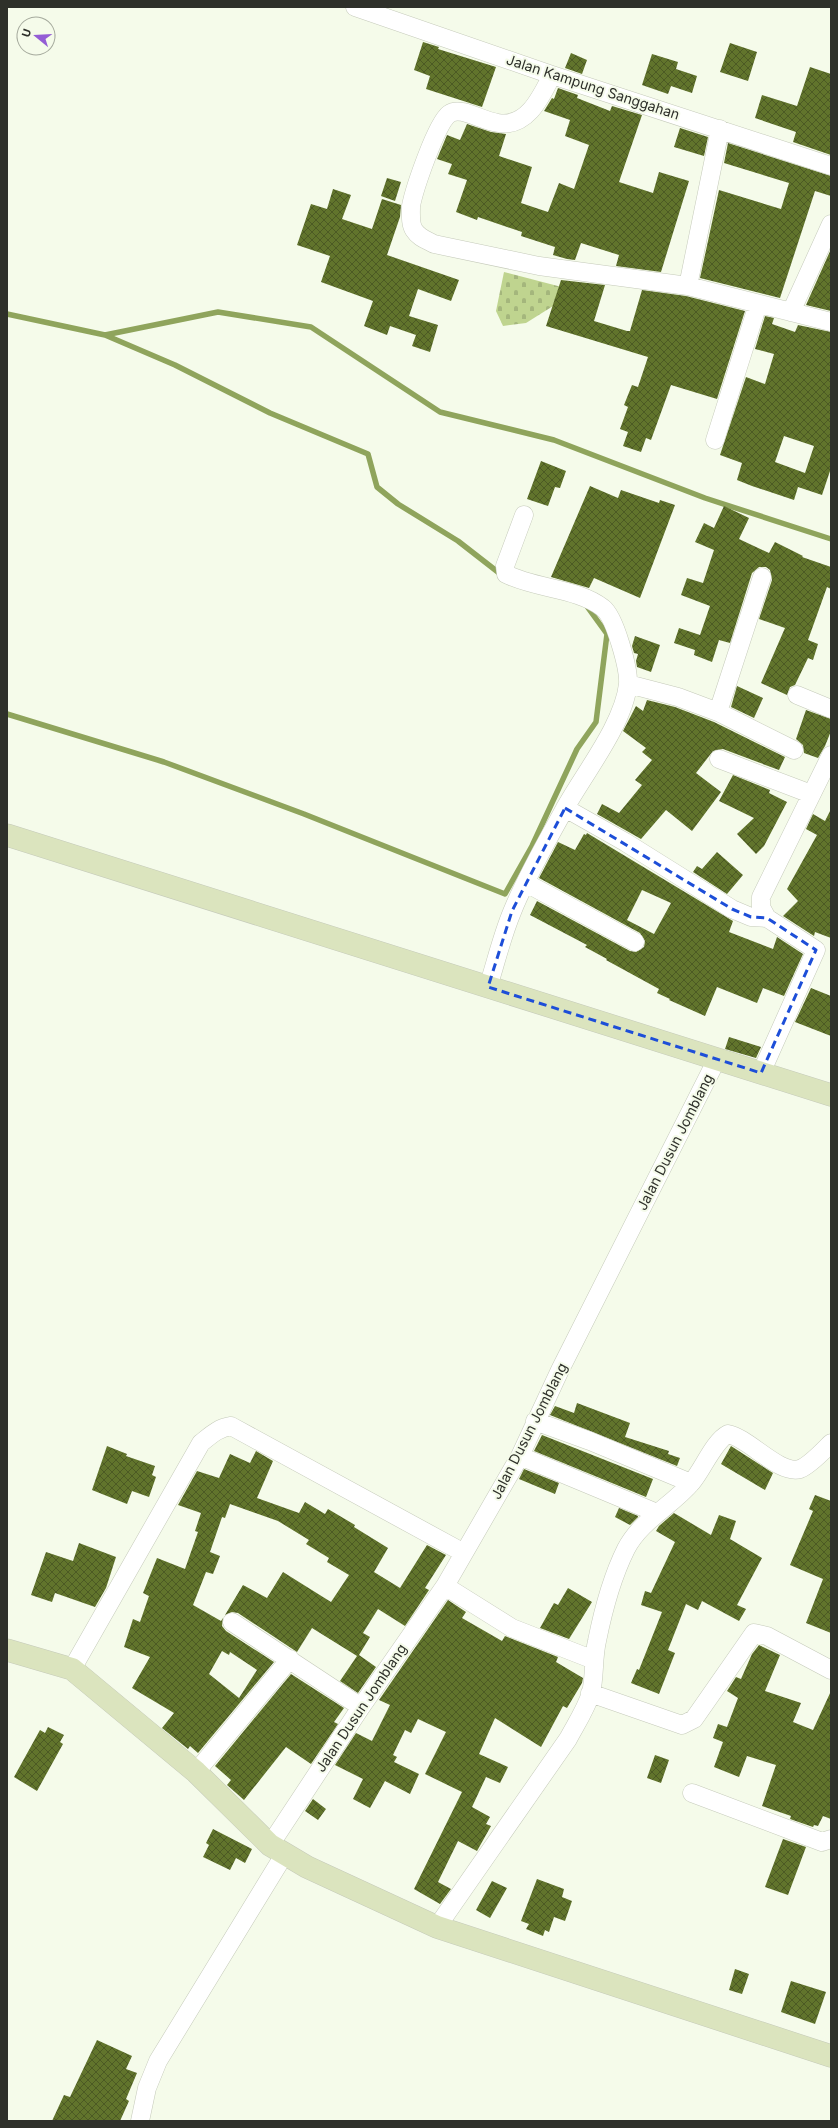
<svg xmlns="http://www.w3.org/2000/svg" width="838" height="2128" viewBox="0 0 838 2128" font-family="Inter,sans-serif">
<defs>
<pattern id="cemetery-stones" width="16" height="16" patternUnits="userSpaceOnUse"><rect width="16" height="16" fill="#bfd48f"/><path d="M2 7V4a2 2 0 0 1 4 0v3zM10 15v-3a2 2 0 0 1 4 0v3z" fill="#a4b67c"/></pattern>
<pattern id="building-cross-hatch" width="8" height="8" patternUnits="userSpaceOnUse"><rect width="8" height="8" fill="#61742c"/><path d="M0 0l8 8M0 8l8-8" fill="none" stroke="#4c5a24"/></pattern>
</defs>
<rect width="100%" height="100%" fill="#f5fbea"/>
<path fill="url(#cemetery-stones)" d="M504,272L577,291L526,323L503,326L496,311Z"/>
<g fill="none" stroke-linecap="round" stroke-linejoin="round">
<path stroke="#8fa45c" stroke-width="5.5" d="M7,314L105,335L218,312L311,327L440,412L554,440L705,498L831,539
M105,335L175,365L270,413L368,454L377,487L398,504L458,541L503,576
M7,714L164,762L304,814L505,894L532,846L577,749L596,722L607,634L586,605"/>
</g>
<path fill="url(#building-cross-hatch)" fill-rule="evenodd" d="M423,42L439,47L438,49L496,67L482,107L426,89L430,76L414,70Z
M730,43L757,52L748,81L720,72Z
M571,53L587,60L582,74L565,68Z
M652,54L678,62L676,69L697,76L692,93L671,86L668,94L642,85Z
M810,67L831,74V155L793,142L796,132L755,118L762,95L797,106Z
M558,88L578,95L577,98L610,111L612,106L642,115L619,182L653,193L659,172L689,181L661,272L616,266L619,255L581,243L575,260L567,259L553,255L555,247L521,236L522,232L478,217L477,220L456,212L467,180L448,174L452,164L437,159L447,135L460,140L467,124L491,132L506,134L499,156L532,167L521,203L548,212L559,183L574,189L589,145L565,136L570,120L544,111L552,98L554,99Z
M680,128L708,137L704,156L674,147Z
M728,143L831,176V196L815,191L780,298L700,278L719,190L781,209L789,183L724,163Z
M387,178L401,182L395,201L381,196Z
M333,189L351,195L342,219L372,229L382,199L401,205L400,217L387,255L459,280L451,301L418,289L409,316L438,325L430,352L412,346L416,335L390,326L387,335L364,326L373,301L321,282L330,256L297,245L311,204L327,209Z
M831,249V311L806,305Z
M561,280L605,285L594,321L627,331H630L642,290L686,296L745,311L717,399L671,385L651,440L646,438L641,452L623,446L628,432L620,429L628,407L624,405L632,385L638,387L648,357L546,326Z
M765,316L774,318L772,324L795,332L798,325L831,332V468L822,495L798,487L794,500L752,486L737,480L742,463L720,455L746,377L765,384L774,354L755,349ZM784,436L814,446L805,473L775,462Z
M541,461L566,471L560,488L555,487L548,506L527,499Z
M590,486L618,498L621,490L659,503L660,500L675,505L640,598L594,578L589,588L551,577Z
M724,506L749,518L739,539L769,553L775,542L803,556L802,557L831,567V589L827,587L808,640L818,644L813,660L808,658L795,685L790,687L787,695L761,683L785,628L759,619L772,580L770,570L766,567H759L752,573L730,643L719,640L712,662L694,655L695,650L674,643L679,628L700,635L710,606L681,595L687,578L703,583L714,550L695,542L704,523L714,528Z
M635,636L660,645L651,672L637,667L636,661L638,654L634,653L632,646Z
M737,686L763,698L754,718L731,707Z
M647,700L675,707L714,722L785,757L779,770L723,749L713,751L696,773L721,792L692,831L666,810L641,839L597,814L602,804L619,813L642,785L635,780L652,760L642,752L646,748L623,731L636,706L643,711Z
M806,710L831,719V731L825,746L818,758L804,753L803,745L796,739Z
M733,775L770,790L769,793L787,802L764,846L756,854L737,834L754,818L719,801Z
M831,809V938L815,932L814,936L783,916L798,901L787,889L817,835L806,829L813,814L825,821Z
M587,833L733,921L729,932L773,949L777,937L803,954L784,996L763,988L757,1003L717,987L705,1016L669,1000L670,999L657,993L659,989L606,960L607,959L585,947L587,945L530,915L537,901L630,951L636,952L644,947L645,941L640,933L539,878L558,842L575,850L584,834L586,835ZM642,890L671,903L654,934L627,920Z
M717,852L743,875L727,894L693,872L697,866L702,869Z
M811,988L831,996V1036L795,1022Z
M729,1037L761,1047L756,1058L725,1049Z
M577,1403L630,1423L625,1437L669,1451L668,1454L680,1458L677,1466L550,1415L555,1406L574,1413Z
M542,1435L653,1479L646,1497L534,1451Z
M107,1446L127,1454L126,1456L155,1466L152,1475L156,1477L149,1497L132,1491L127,1504L92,1490Z
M731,1446L773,1473L765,1490L721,1464Z
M256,1451L273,1461L257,1498L299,1513L305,1502L325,1514L328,1509L355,1525L354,1527L388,1548L374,1572L400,1588L427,1545L446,1555L425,1588L429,1590L405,1626L378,1609L363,1633L370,1637L359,1655L376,1667L358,1693L340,1681L357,1656L312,1628L297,1652L238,1613L232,1612L225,1615L243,1585L267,1598L283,1572L331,1602L349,1575L327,1562L329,1558L306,1544L309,1540L278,1521L230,1504L225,1518L222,1517L210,1552L220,1556L213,1574L206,1572L193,1605L221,1621L223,1618L222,1626L226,1631L274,1662L198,1753L190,1746L188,1749L162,1728L174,1713L132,1688L150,1657L124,1647L133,1619L140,1622L149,1596L143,1593L157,1558L185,1569L198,1532L195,1531L201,1513L178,1505L197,1471L219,1478L230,1454L250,1463ZM222,1651L229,1655L230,1652L257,1670L239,1698L209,1674Z
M524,1469L559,1483L555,1494L519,1479Z
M815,1495L831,1501V1633L806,1623L823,1579L790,1565L813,1511L809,1509Z
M619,1508L638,1516V1517L630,1525L615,1517Z
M674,1513L711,1535L719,1515L736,1521L730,1539L762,1558L737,1605L746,1609L739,1621L702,1601L698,1610L686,1604L668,1650L675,1653L659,1694L631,1683L637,1669L639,1670L662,1612L641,1605L645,1591L651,1593L675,1542L656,1531L659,1526Z
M79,1543L116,1557L106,1588L95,1607L55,1593L52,1602L31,1595L46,1552L73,1561Z
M568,1588L592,1602L569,1639L540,1628L554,1603L558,1605Z
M448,1600L466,1612L462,1618L502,1641L505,1636L558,1657L556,1662L583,1678L582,1683L567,1708L563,1706L541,1747L495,1718L479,1754L508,1767L500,1783L486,1777L472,1807L490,1817L486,1824L491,1826L477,1851L458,1841L438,1882L451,1889L440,1904L414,1889L462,1792L425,1774L446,1732L418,1719L411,1733L405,1730L393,1755L397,1757L394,1762L419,1774L410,1794L385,1781L370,1808L353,1799L363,1779L335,1765L356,1733L372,1741L390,1705L379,1700Z
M759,1645L780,1655L765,1691L801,1703L793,1722L813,1730L831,1691V1819L823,1816L818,1826L814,1825L813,1827L790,1819L791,1816L762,1806L776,1765L747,1756L739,1777L714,1767L723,1742L713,1738L718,1724L727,1727L738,1698L727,1691L736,1677L741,1679L752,1654Z
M291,1674L344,1708L334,1722L338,1724L311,1764L286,1747L244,1800L227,1785L231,1780L215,1766Z
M48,1727L64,1735L60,1742L63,1744L37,1791L14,1777L40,1730L45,1733Z
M655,1755L669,1760L661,1783L647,1778Z
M313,1799L326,1809L318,1820L305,1811Z
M213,1829L252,1849L245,1863L236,1858L230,1870L203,1857L209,1845L206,1843Z
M783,1839L806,1847L788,1895L765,1887Z
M537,1879L564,1889L562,1897L572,1901L565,1921L554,1917L549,1932L545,1930L543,1936L526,1929L529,1924L521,1921Z
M492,1881L507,1888L490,1918L476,1910Z
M735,1969L749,1974L742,1994L729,1990Z
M791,1981L826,1992L815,2024L781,2012Z
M97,2040L132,2056L126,2069L137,2073L126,2099L129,2101L120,2121H52L64,2095L70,2097Z"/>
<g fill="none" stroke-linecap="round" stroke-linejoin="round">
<defs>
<path id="street" d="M355,7L552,75L831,166
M552,75C541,97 527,128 498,123C486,121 475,115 463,112C458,111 453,111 449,114C436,124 414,190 411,206C411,214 410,224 414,230C419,238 427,240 434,244L539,266L688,286L831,322
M688,286L720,129
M791,312L831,224
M715,440L758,304
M628,684L678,697L718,712L794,750
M797,695L831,709
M718,712L762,577
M719,759L811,794
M565,808L625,842L732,909L751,917L767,918
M526,883L635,942
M488,987C496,962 502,936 512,912C526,877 546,843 564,810C583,775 624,724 628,684C629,669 615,617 603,608C578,588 535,589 506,574L505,566L524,515
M761,1073L816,950L767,918L761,907V897L831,755
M535,1421L590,1441L691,1483
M520,1456L657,1513
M445,1586L512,1628L594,1660
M232,1622L361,1707
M72,1669L201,1443C211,1435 218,1428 231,1426L464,1553
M590,1693L682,1725L694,1719L754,1633L767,1636L831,1670
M196,1772L290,1659
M692,1793L822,1842L831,1839
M270,1845L361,1707L445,1586L520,1456L560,1370L717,1059
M437,1927L568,1739C576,1724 586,1709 591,1693C595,1676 593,1658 597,1641C603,1611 612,1577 626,1549C641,1520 672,1506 692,1482C703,1469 714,1441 728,1434C749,1438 779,1475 800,1469C810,1465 823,1451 831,1443
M140,2121L147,2088L158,2061L284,1855"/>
<path id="secondary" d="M7,835L831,1095
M7,1650L72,1669L196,1772L270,1845L307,1867L437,1927L831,2056"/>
</defs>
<use href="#street" stroke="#c5caba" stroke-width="19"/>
<use href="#secondary" stroke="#c5caba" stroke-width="23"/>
<use href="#street" stroke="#fff" stroke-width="18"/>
<use href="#secondary" stroke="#dbe4be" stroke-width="22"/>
</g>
<path fill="none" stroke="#1d4ed8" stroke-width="3" stroke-dasharray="8 5" stroke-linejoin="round" d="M565,808L732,909L751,917L767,918L816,950L761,1073L488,987L512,911Z"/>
<g text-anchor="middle" stroke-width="4" stroke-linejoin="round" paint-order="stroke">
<g font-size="14" fill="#2e302a" stroke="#f5fbea">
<text transform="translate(593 87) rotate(18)" y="5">Jalan Kampung Sanggahan</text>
<text transform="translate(675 1142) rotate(-63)" y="5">Jalan Dusun Jomblang</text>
<text transform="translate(529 1431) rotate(-63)" y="5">Jalan Dusun Jomblang</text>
<text transform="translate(361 1708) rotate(-56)" y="5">Jalan Dusun Jomblang</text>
</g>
</g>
<rect width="838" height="2128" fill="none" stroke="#2e302a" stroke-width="16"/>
<g transform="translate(36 36) rotate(288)"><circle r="19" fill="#f5fbea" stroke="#a5aa9d"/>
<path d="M0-3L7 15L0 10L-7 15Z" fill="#945dd5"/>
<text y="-6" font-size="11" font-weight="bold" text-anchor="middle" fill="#2e302a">U</text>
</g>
</svg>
